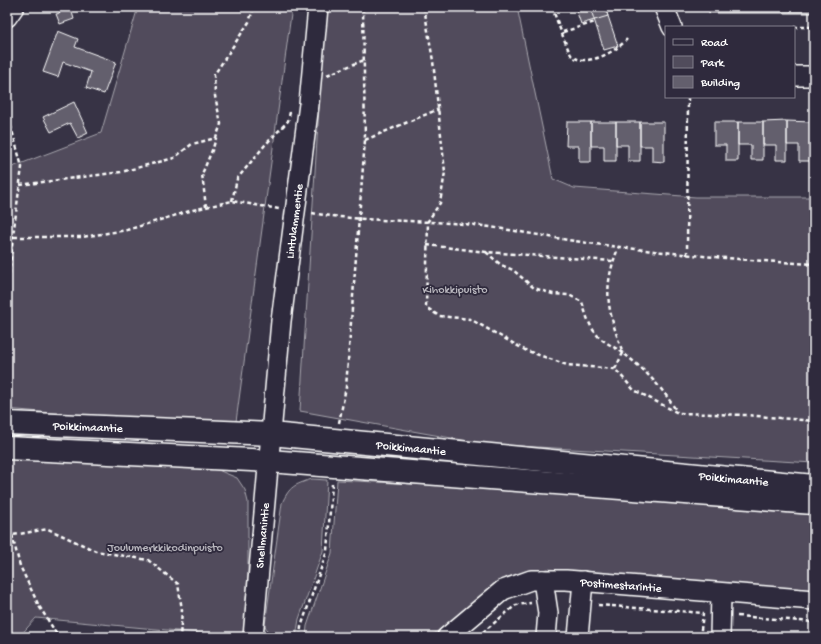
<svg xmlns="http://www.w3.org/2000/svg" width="821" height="644" viewBox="0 0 821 644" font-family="'Gochi Hand',sans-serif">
<rect width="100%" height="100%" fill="#373345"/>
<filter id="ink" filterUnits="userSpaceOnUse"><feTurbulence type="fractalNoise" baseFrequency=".025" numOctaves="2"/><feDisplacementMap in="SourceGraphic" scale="8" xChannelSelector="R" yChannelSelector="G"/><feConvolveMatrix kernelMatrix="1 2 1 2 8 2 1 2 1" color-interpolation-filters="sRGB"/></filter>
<g filter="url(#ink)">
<path fill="#514c5c" stroke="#a8a6ae" d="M138,7H292L235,429L7,409V169L101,133Z
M328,7H517L553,179L574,188L696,197H814V463L485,444L300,411L320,92Z
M7,456L182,465L218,470L237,478L245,490L248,502V575L243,637L36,618L19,637H7Z
M312,479L327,480L323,551L299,619L296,637H270L268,634L265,625L282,503C290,486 294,485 312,479Z
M337,480L470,487L814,515V592L547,569L507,577L430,637H306L307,626L332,553Z"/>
<path fill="#635f6d" stroke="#fff" d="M58,7H74L71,9L74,19L60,24L56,14L60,13Z
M575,7H605L608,16L581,24Z
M590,7H605L618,46L604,50Z
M709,7H814V13H709Z
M58,31L78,39L75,47L116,62L104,94L86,88L91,72L63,62L58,77L43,72Z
M74,102L88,133L78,138L70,123L51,132L43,117Z
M787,121V160H776V145H763V122Z
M787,121L811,122V161H799V145H787Z
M567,122H591V162H579V146H566Z
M591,122H616V161H604V146H591Z
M616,122H640V161H628V145H616Z
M640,122H664V162L652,161V146H640Z
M714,122H738V161H726V145H714Z
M738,122H763V160H751V145H738Z
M811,122H814V145H811Z"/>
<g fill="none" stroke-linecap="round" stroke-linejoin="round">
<defs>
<g id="minor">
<path d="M664,7L672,27"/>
<path d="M7,17L14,7"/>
<path d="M794,76H814"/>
<path d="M543,580L548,613L546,637"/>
<path id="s1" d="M253,637L281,321L309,104L318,7"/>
<path id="s2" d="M447,637L503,590L531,580H566L814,600"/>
<path d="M578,637L583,581"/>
<path d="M720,637L721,593"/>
</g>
<g id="major">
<path id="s3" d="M7,423L271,434L814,486"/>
<path d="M7,448L269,461L814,503"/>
</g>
</defs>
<use href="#minor" stroke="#fff" stroke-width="22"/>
<use href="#major" stroke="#fff" stroke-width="25"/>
<path stroke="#fff" stroke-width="2.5" stroke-dasharray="4 3" stroke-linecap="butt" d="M424,7L433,61L445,172L440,203L428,221L426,307L439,316L470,319L525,350L567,365L615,369L634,390L678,413L746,415L814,421
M552,7C554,13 569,54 572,56C587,68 617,51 627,39
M794,27H814
M563,32L595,22
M327,75L364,60
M7,112L22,167L13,236L7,296
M365,140L439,109
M20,185L121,172L174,158L192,144L216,138L221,124L215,96L214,75L249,22L254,7
M232,201L237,179L265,145L288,121L290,112
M206,207L202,174L213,148L216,138
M312,213C368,223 426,219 483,226C518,231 553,238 588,243C663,253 738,260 814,264
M7,237H82L127,230L193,210L232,201L279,209
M427,245L486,252L613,261
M486,252L501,265L513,270L534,288L553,294L569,295L582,302C586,314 589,327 598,336C605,343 615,347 623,353C645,370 663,388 677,412
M687,255L688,97
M615,369L623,353C608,311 601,290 619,246
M339,423L346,387L365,140L363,7
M12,535L20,566L39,606L58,636
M7,536L48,529L96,551L148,560L178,584L182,610L180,637
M598,605L704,613
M737,616L814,622
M300,637L301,627L327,551L332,484
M477,637L516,605L531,603
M700,637L703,614"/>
<use href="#minor" stroke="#2f2a3d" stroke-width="19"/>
<use href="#major" stroke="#2f2a3d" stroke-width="22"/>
</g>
</g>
<g text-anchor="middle" stroke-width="3.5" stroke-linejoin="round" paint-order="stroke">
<g font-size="12" fill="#fff" stroke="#2f2a3d">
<text dy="4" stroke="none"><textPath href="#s1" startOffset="418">Lintulammentie</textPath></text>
<text dy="4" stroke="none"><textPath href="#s3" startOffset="81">Poikkimaantie</textPath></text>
<text dy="4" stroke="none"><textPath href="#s3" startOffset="405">Poikkimaantie</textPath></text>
<text dy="4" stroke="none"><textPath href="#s3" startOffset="729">Poikkimaantie</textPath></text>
<text dy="4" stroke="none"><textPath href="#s1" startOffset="102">Snellmanintie</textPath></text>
<text dy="4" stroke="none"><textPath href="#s2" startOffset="193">Postimestarintie</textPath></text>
</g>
<g font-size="12" fill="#b9b7be" stroke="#2f2a3d">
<text x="455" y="293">Kihokkipuisto</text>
<text x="165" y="551">Joulumerkkikodinpuisto</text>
</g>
</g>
<rect width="821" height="644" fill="none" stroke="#2f2a3d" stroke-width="24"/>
<rect x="12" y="12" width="797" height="620" fill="none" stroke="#fff" stroke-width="1.5" filter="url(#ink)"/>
<rect x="665" y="26" width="130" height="72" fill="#2f2a3d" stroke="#827f8b"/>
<rect x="673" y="39" width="20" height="6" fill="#2f2a3d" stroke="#827f8b"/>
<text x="701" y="46" font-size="12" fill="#ffffff">Road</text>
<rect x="673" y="56" width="20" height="12" fill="#514c5c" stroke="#827f8b"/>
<text x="701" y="66" font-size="12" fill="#ffffff">Park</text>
<rect x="673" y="76" width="20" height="12" fill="#635f6d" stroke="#827f8b"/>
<text x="701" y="86" font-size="12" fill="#ffffff">Building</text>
</svg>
